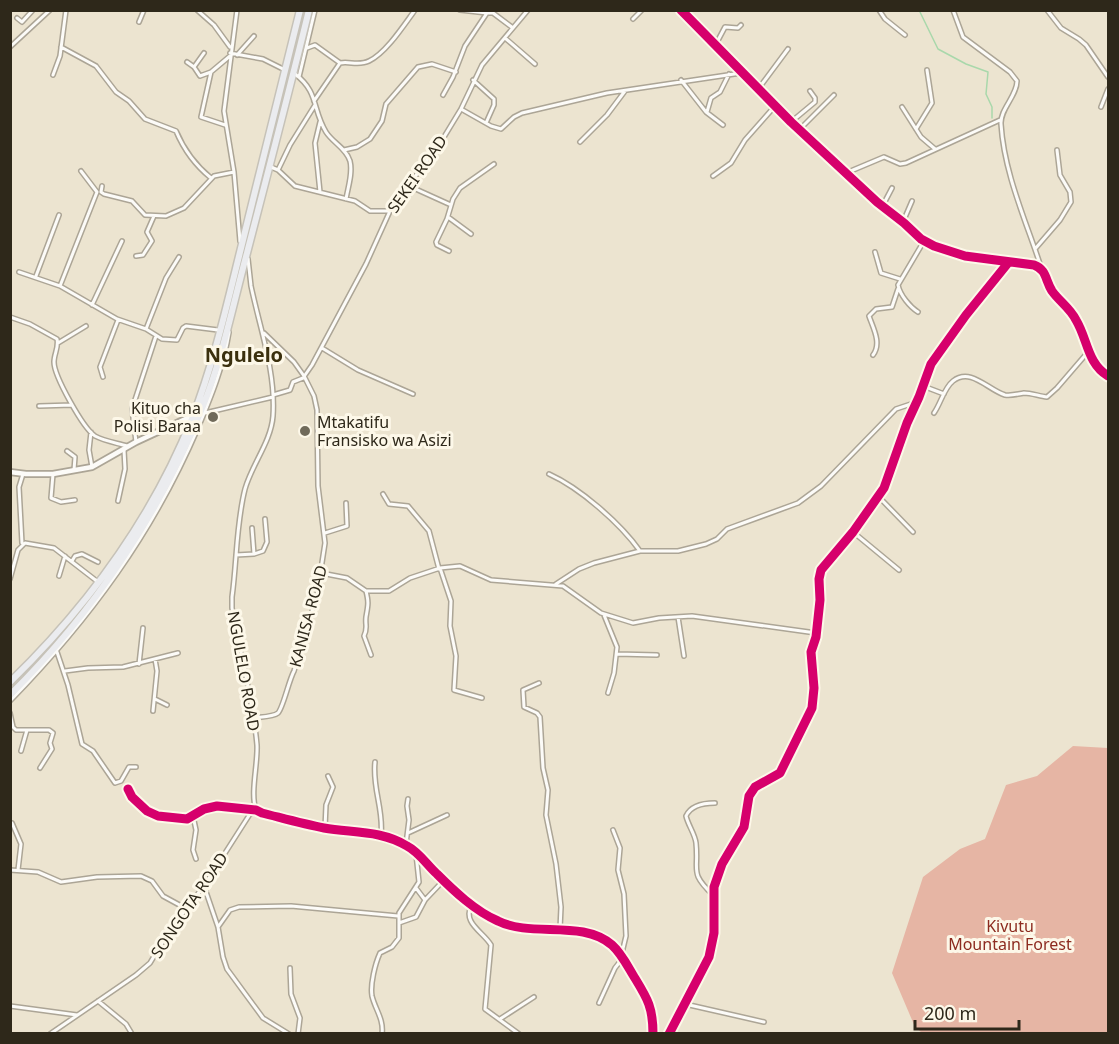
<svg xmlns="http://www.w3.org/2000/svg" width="1119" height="1044" viewBox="0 0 1119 1044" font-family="'Noto Sans',sans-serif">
<rect width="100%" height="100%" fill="#ece4d0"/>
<path fill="#e6b5a4" d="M1073,746L1108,748V1033H922L915,1027L892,973L923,877L960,849L985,839L1006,785L1037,776Z"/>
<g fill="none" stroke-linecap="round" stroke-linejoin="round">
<path stroke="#a9d8ab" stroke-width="1.5" d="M919,10L938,49L966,64L988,72L986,94L992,107V118"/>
<defs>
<path id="minor" d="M197,10L214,25L230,47
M237,10L224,111L234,172L240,241
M460,10L487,13
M681,10L791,122L877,202L904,223L921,239L934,246L965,256L1034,265C1047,270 1045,280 1052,291C1059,301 1070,308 1076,320C1088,340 1087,363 1108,376
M879,10L885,19L905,35
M953,10L963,37L1010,72L1017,81C1017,96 1000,109 1001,124C1004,173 1026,221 1041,267
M1047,10L1061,28L1079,39L1086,45L1108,77
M17,18L22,22L33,10
M633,19L642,10
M139,22L144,10
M505,38L535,64
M716,44L725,27L738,28L741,25
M10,47L50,10
M61,47L96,66L116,92L129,101L145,119L176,131C184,150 195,165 211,178
M307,48L315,45L340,63
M230,53L263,59L285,70
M237,55L254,36
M187,62L194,67L200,76L211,72L230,56
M194,67L204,53
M211,72L201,117L225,125
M295,74C319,92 312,109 326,132C333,143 346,148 350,161C353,173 348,187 346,199
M53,75L60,56L66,10
M299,77L315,10
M473,80L494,99V105L486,123
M681,80L706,112L723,125
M759,88L788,49
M443,95L453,77L465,46L487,13H493L513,28
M314,101L340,63C349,61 359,66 369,61C386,53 404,25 415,10
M902,107L921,137L935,149
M1101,107L1108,89
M461,109L491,126L501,129L514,117L522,113L607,93L741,73
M707,112L711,98L720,92L729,74
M791,122L815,102V98L810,91
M800,129L834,95
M916,129L932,103L927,70
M580,142L607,115L625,91
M344,150L357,147L370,139L382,121L386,104L418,67L432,64L456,72
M271,167L278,170L295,186L355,201L370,211H390
M278,170L290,145L315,105
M846,173L884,157L900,164L906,163L1000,120
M713,176L731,163L745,140L775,106
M102,186L101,192L104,194L132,201L145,215L166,216L184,208L214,176L234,172
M409,186L451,205
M320,192L315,143L320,122
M882,207L892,188
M448,217L471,234
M903,222L912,201
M1035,249L1060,220L1071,202L1070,192L1060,175L1057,150
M449,251L437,245L436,242L447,219L453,199L460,188L494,164
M875,252L881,273L900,279
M136,256L143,255L152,241L147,232L154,216
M248,259C249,268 250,277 251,286C260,329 276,372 273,416C271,442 252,464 245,489C236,524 237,561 232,597V608C240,653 253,699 257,745C258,764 250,793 256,810
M19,272L60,286L117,319L146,329L162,339L177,340L183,328L186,326L218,330
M36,276L59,215
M60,286L97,192L81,171
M92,305L122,241
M918,312C910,307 900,295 898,285L924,241
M10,317L30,324L57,339C59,347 54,354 54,362C54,376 83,428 95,436C104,441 117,443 127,446
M146,329L166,278L179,257
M58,343L86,326
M322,348L358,370L413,394
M873,355C882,343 873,328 869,316L876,309L892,307L898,289
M103,377L100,367L118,320
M923,386L944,394
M273,395L290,390L293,382L303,378L312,365L366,264L390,211L444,137L461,109L482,65L528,10
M39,406L72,405
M205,413L273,397
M934,413C941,403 944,388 953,381C971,367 988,390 1005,395C1012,396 1017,394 1024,393C1031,393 1039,396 1047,397L1057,388L1088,352
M91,432L89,450L92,467
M136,442L132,409L156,336
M67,451L75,457L74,470
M53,474L51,498L61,502L75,500
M549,474C580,488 620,523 640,551
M383,494L389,504L408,506L429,531L439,569
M878,496L913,532
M118,501L125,469L124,450
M252,528L254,554
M853,532L899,570
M325,533L347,526L346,503
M22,543L19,487L23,474
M236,555L254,554L263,551L267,542L265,519
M72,561L75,556L82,554L98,562
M440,568L451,601L450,626L456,656L454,690L482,698
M321,573L347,578L366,591H389L410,578L440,568L460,566L491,580L563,586L601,613L633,623L659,618L692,616L816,633
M59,576L65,556
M10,579L18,550L25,543L54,548L98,582
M556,584L579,569L594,563L640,551H678L706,544L717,539L727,529L798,503L821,486L896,409L917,402
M366,591C369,603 368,605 366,617C365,625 368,628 364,636L371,655
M604,615L617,647L614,673L608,693
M678,617L684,656
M57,652L68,685L82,744L93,751L115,783L121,781L129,767H136
M617,654L657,655
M139,664L143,628
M65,671L88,668L123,667L178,653
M539,683L523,690L524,707L537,713L540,717L543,768L548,790L546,815L556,864L561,907L560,929
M155,699L167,705
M10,701C90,619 153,533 198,428C211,397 224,365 229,332
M153,711L157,671L155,659
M10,713L13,727L16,730H49L53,733L50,743L52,749L40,768
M254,718C260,717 273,717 278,713C283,708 289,680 294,671L317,595L325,543L318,486L317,410L314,396L304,376L294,362L264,333
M21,751L27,730
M375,762C372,788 384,810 381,835
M128,789L132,797L147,811L158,816L187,819L204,809L217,806L256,810L262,813C282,818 303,824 324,828C352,833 381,830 407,846C419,852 427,865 437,874C454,891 475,911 498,921C532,938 582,919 612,945C621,953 627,965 633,975C647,998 653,1006 653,1034
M193,816L196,830L193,850L196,859
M12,823L21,844L18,870
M325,828L326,805L333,787L328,776
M613,830L620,848L618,870L624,894L626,936L621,957
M408,833L447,815
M406,844L409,820L407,806L408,799
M10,870L38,872L61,882L97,877L141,876L152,881L163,896L185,908
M204,886L218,927L223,957L227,969L263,1018L289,1034
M416,888L425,900
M713,895C689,872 699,872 696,843C695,834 688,825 686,816C691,805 704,803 715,803
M472,904C461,923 484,932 491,945L485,1009L519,1034
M399,923L416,917L425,900L443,881
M218,927L230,910L239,907L291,906L398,916
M290,968L291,994L300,1018L298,1034
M98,1001L126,1024L132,1034
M599,1003L615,968L622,959
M685,1004L764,1022
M10,1006L77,1015
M500,1019L534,997
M50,1034L136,975L150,963L171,928L204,886L250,814L257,811
M382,1034C384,1019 375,1009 372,996C370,985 375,964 380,953L392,947L399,938V913L419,882L416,854
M669,1034L709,957L714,933V887L722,864L744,827L749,796L755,787L780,773L812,708L814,688L811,652L816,637L820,600L819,579L821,570L853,532L884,488L907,423L919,397L931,364L966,315L1008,263"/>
<path id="tertiary" d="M10,472L26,474H53L92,467L136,442L192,416"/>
<path id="trunk" d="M10,682C87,607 152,519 192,419C215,360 228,300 243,240C262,163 281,87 300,10
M10,695C93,613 160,514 203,406C223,356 233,304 247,253C268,172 289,92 309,10"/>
</defs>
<use href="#minor" stroke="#aca596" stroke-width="6"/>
<use href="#tertiary" stroke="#aca596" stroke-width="8"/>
<use href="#trunk" stroke="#c6c2b8" stroke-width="9"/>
<use href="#minor" stroke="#fcfbf8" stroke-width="3"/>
<use href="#tertiary" stroke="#fcfbf8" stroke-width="4.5"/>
<use href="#trunk" stroke="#ebecef" stroke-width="6"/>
<defs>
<path id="cycleway" d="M681,10L791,122L877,202L904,223L921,239L934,246L965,256L1034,265C1047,270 1045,280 1052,291C1059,301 1070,308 1076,320C1088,340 1087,363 1108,376
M128,789L132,797L147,811L158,816L187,819L204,809L217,806L256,810L262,813C282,818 303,824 324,828C352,833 381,830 407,846C419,852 427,865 437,874C454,891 475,911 498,921C532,938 582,919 612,945C621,953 627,965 633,975C647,998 653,1006 653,1034
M669,1034L709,957L714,933V887L722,864L744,827L749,796L755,787L780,773L812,708L814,688L811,652L816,637L820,600L819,579L821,570L853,532L884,488L907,423L919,397L931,364L966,315L1008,263"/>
</defs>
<use href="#cycleway" stroke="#fdf8e9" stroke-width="13"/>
<use href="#cycleway" stroke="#d6006c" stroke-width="9"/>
</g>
<g fill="#706a5a" stroke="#fdf8e9" stroke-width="2">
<circle cx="213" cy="417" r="6"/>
<circle cx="305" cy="431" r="6"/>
</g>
<g text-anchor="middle" stroke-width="6" stroke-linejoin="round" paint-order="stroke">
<g font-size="16" fill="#2e281a" stroke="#fdf8e9">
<text transform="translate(417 174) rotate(-55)" y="6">SEKEI ROAD</text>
<text transform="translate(308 616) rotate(-75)" y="6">KANISA ROAD</text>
<text transform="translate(244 671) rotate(80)" y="6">NGULELO ROAD</text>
<text transform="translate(189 905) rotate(-56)" y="6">SONGOTA ROAD</text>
</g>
<g font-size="16" fill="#2e281a" stroke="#fdf8e9" text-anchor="end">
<text x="201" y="414">Kituo cha<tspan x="201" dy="18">Polisi Baraa</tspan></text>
<text x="317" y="428" text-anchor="start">Mtakatifu<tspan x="317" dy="18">Fransisko wa Asizi</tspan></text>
</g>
<g font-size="16" fill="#8d2b1f" stroke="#fdf8e9">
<text x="1010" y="932">Kivutu<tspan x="1010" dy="18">Mountain Forest</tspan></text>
</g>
<g font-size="20" font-weight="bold" fill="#3b300e" stroke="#fdf8e9">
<text x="244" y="362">Ngulelo</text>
</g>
</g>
<rect width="1119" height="1044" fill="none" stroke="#2e281a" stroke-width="24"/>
<path d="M915 1020v9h104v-9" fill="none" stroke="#2e281a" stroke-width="3"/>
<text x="924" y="1020" font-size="18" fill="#2e281a" stroke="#fdf8e9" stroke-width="4.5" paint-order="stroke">200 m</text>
</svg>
